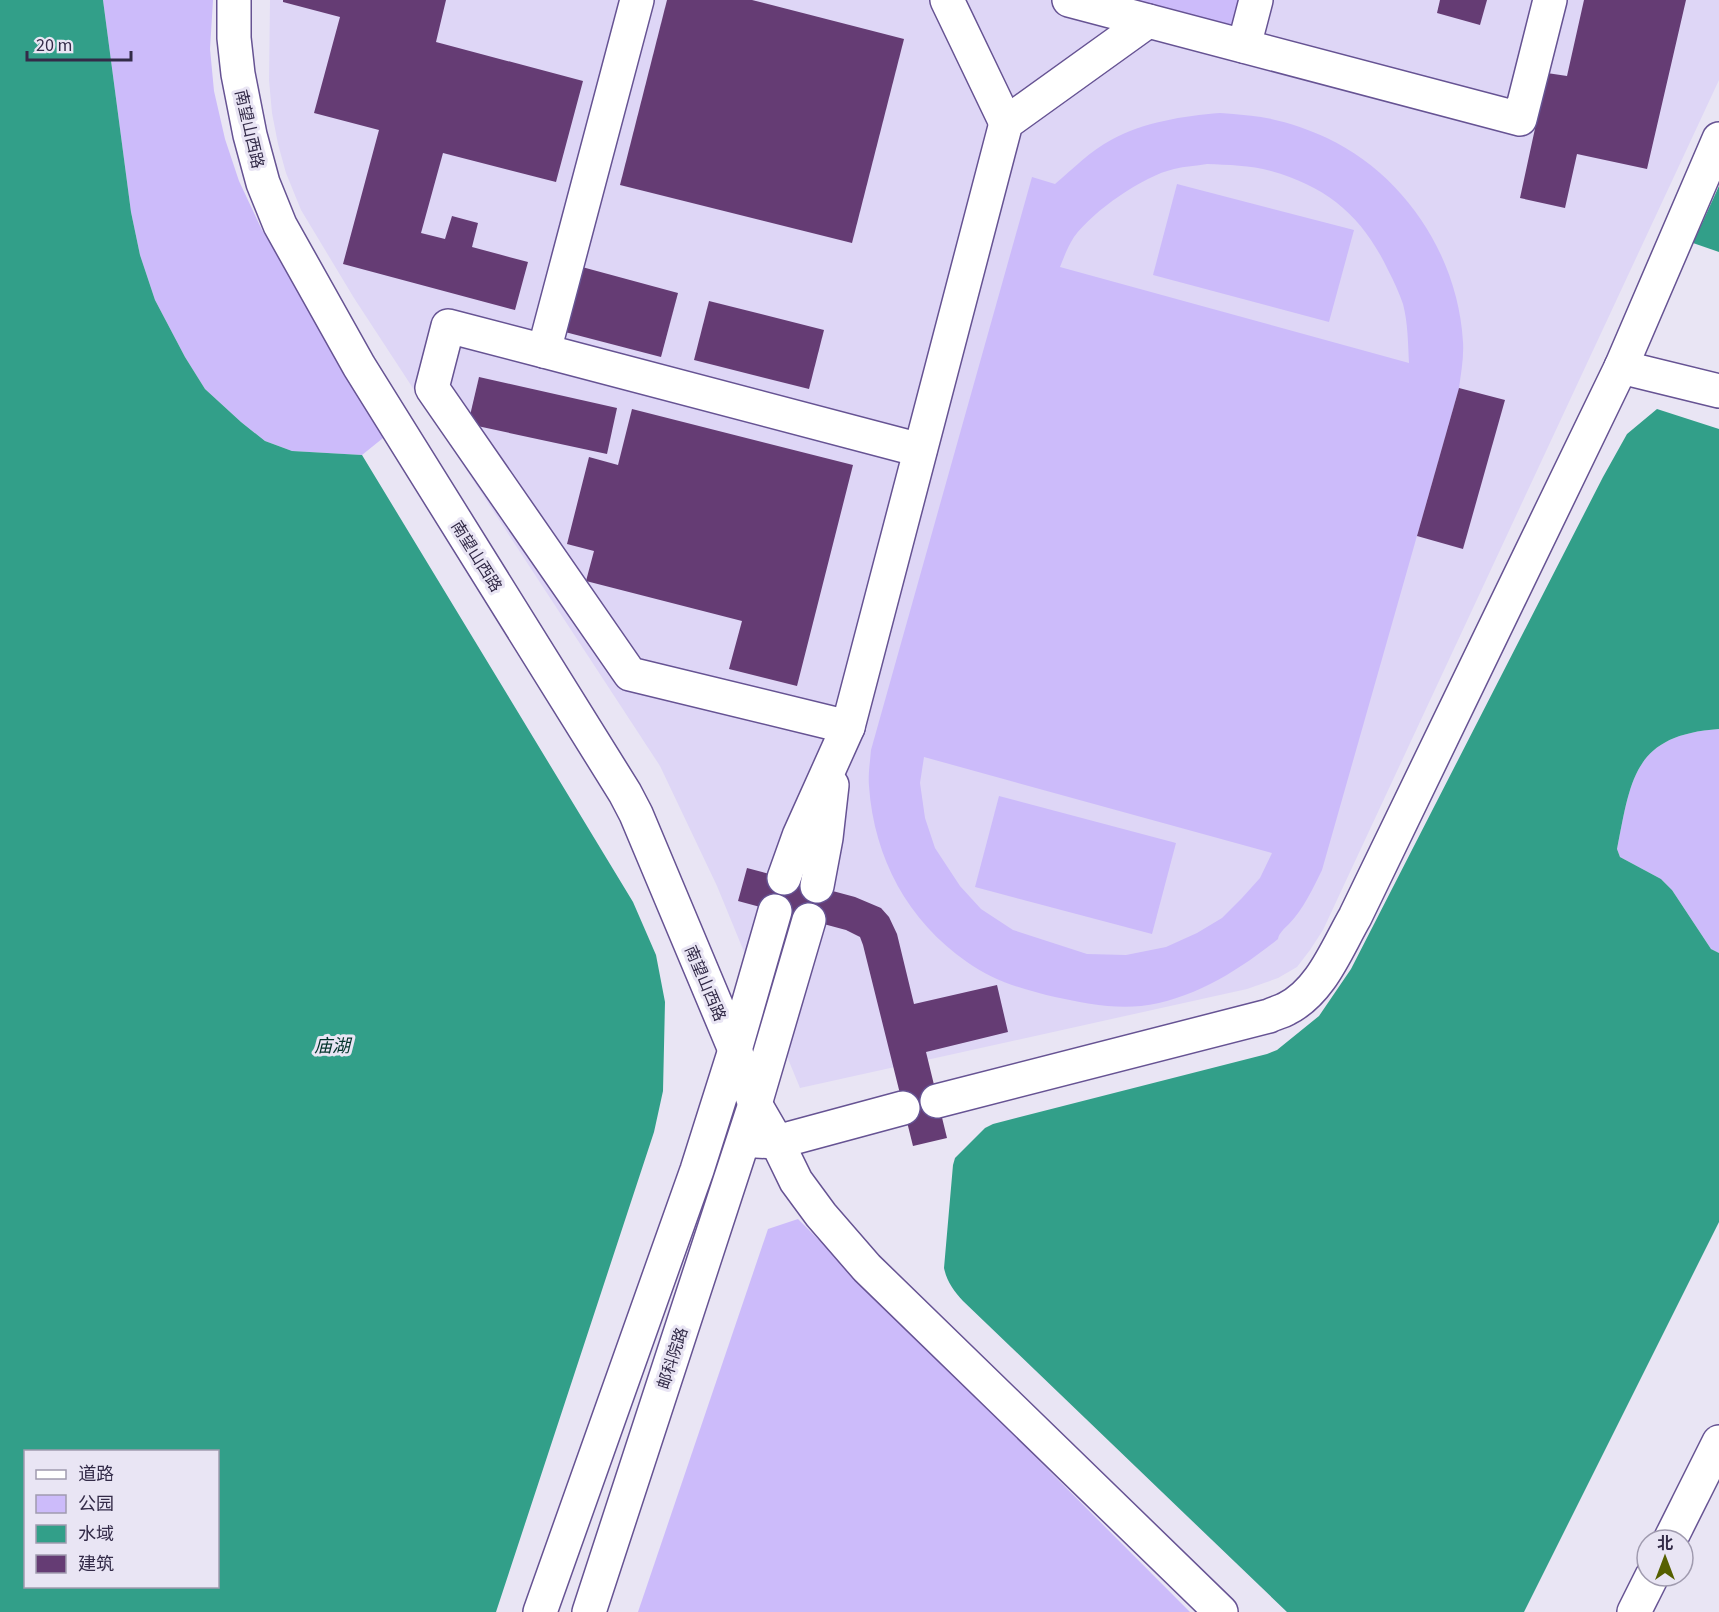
<svg xmlns="http://www.w3.org/2000/svg" width="1719" height="1612" font-family="'Source Sans 3','Noto Sans SC',sans-serif">
  <style>
    .built { fill: #ded6f6 }
    .green { fill: #ccbbfa; fill-rule: evenodd }
    .water { fill: #329f89; fill-rule: evenodd }
    .building { fill: #653c74 }
    .lines { fill: none; stroke-linecap: round; stroke-linejoin: round }
    .minor-casing { stroke: #665393; stroke-width: 36 }
    .minor { stroke: #fff; stroke-width: 33 }
    .labels { text-anchor: middle; stroke-width: 6; stroke-linejoin: round; paint-order: stroke }
    .street-label { font-size: 16px; fill: #332b48; stroke: #e9e5f4 }
    .water-label { font-size: 18px; font-style: italic; fill: #003229; stroke: #e9e5f4 }
  </style>
  <rect width="100%" height="100%" fill="#e9e5f4"/>
  <polygon class="built" points="270,0 1719,0 1719,80 1323,930 1310,950 1297,967 1278,978 1247,989 800,1088 717,886 660,766 354,298 301,210 286,173 278,144 272,113 269,80"/>
  <g class="green">
    <polygon points="103,0 213,0 210,49 214,91 225,139 239,181 262,230 388,434 362,455 292,451 265,441 241,422 205,389 185,357 155,300 140,255 131,212"/>
    <polygon points="1124,0 1243,0 1236,27"/>
    <path d="M1220 113C1234 114 1248 115 1261 117 1281 120 1309 129 1327 138 1405 175 1458 256 1463 342 1464 357 1461 373 1459 388L1322 870C1312 890 1304 908 1289 924 1284 929 1279 933 1278 939 1238 971 1192 1000 1141 1006 1112 1009 1083 1003 1055 997 1025 990 993 981 967 962 908 921 874 858 869 786 868 775 870 762 871 750L1032 177 1055 184C1073 169 1090 151 1111 140 1144 122 1183 116 1220 113ZM1207 164C1228 165 1250 165 1271 171 1328 187 1363 217 1388 270 1394 281 1399 293 1403 304 1408 323 1408 344 1409 363L1060 267C1064 257 1068 246 1074 237 1093 211 1143 176 1174 169 1185 166 1196 166 1207 164ZM924 757 1272 853 1260 878 1242 898 1222 918 1197 933 1166 947 1126 955 1087 954 1013 930 981 909 960 886 935 848 925 818 920 783Z"/>
    <polygon points="1177,184 1354,230 1329,322 1153,275"/>
    <path d="M1719 729V953L1711 949 1672 890 1661 879 1620 857 1617 849C1631 778 1634 735 1719 729Z"/>
    <polygon points="999,796 1176,843 1152,934 975,887"/>
    <polygon points="798,1219 1190,1612 638,1612 768,1229"/>
  </g>
  <g class="water">
    <path d="M0 0H103L131 212 140 255 155 300 185 357 205 389 241 422 265 441 292 451 362 455 633 902 656 955 665 1002 663 1091 654 1132 496 1612H0ZM26 1452H218V1586H26Z"/>
    <polygon points="1719,186 1719,252 1693,243"/>
    <path d="M1657 409 1719 429V729C1634 735 1631 778 1617 849L1620 857 1661 879 1672 890 1711 949 1719 953V1222L1524 1612H1287L963 1301C954 1291 947 1282 944 1268L953 1165 955 1158 985 1128 993 1124 1267 1054 1277 1050 1319 1016 1351 969 1603 477 1627 434Z"/>
  </g>
  <g class="building">
    <polygon points="283,0 446,0 436,42 583,81 556,182 443,153 421,233 445,239 452,216 478,223 472,247 528,262 515,310 343,264 379,130 314,113 340,17 283,2"/>
    <polygon points="667,0 752,0 904,39 852,243 620,185"/>
    <polygon points="1440,0 1487,0 1480,25 1437,13"/>
    <polygon points="1584,0 1686,0 1647,169 1577,154 1565,208 1520,198 1547,73 1567,76"/>
    <polygon points="582,267 678,293 661,357 565,332"/>
    <polygon points="709,301 824,330 809,389 694,360"/>
    <polygon points="479,377 617,408 607,454 468,424"/>
    <polygon points="1459,388 1505,400 1463,549 1417,536"/>
    <polygon points="632,409 853,465 797,686 729,669 742,621 586,581 594,551 567,544 589,457 618,465"/>
    <polygon points="747,868 855,897 881,908 889,917 897,934 914,1004 997,985 1008,1032 926,1052 947,1138 913,1146 863,945 860,937 846,930 738,901"/>
  </g>
  <g class="lines">
    <defs>
      <g id="minor">
        <polyline points="234,0 234,38 238,74 250,135 263,183 280,225 359,366 625,793 636,814 735,1050 755,1104 777,1142 796,1181 821,1215 867,1268 1221,1612"/>
        <polyline points="637,0 544,351 920,450"/>
        <polyline points="947,0 1006,123"/>
        <polyline points="1069,0 1520,119 1550,0"/>
        <polyline points="1244,46 1256,0"/>
        <polyline points="544,351 448,326 432,388 630,674 848,727"/>
        <polyline points="1621,367 1719,391"/>
        <polyline points="784,878 799,836 848,727 1006,123 1148,21"/>
        <polyline points="817,886 826,838 832,785"/>
        <path d="M937 1101 1269 1016C1274 1013 1281 1012 1286 1009 1321 992 1337 948 1355 917L1621 367 1719 139"/>
        <polyline points="756,1141 777,1142 903,1108"/>
        <polyline points="1670,1540 1719,1442"/>
        <polyline points="540,1612 697,1170 735,1050 775,911"/>
        <polyline points="589,1612 755,1104 809,920"/>
        <polyline points="1634,1612 1652,1576"/>
      </g>
    </defs>
    <use href="#minor" class="minor-casing"/>
    <use href="#minor" class="minor"/>
  </g>
  <g class="labels">
    <g class="street-label">
      <text transform="translate(250 129) rotate(77)" y="6">南望山西路</text>
      <text transform="translate(477 556) rotate(58)" y="6">南望山西路</text>
      <text transform="translate(706 983) rotate(67)" y="6">南望山西路</text>
      <text transform="translate(672 1358) rotate(-72)" y="6">邮科院路</text>
    </g>
    <g class="water-label">
      <text x="332" y="1052">庙湖</text>
    </g>
  </g>
  <rect x="24" y="1450" width="195" height="138" fill="#e9e5f4" stroke="#a09baf" stroke-width="1.5"/>
  <rect x="36" y="1470" width="30" height="9" fill="#ffffff" stroke="#a09baf" stroke-width="1.5"/>
  <text x="78" y="1480" font-size="18" fill="#332b48">道路</text>
  <rect x="36" y="1495" width="30" height="18" fill="#ccbbfa" stroke="#a09baf" stroke-width="1.5"/>
  <text x="78" y="1510" font-size="18" fill="#332b48">公园</text>
  <rect x="36" y="1525" width="30" height="18" fill="#329f89" stroke="#a09baf" stroke-width="1.5"/>
  <text x="78" y="1540" font-size="18" fill="#332b48">水域</text>
  <rect x="36" y="1555" width="30" height="18" fill="#653c74" stroke="#a09baf" stroke-width="1.5"/>
  <text x="78" y="1570" font-size="18" fill="#332b48">建筑</text>
  <g transform="translate(1665 1558)"><circle r="28" fill="#e9e5f4" stroke="#a09baf" stroke-width="1.5"/>
  <path d="M0-4.5L10 22L0 15L-10 22Z" fill="#566000"/>
  <text y="-9" font-size="16" font-weight="bold" text-anchor="middle" fill="#332b48">北</text>
  </g>
  <path d="M27 51v9h104v-9" fill="none" stroke="#332b48" stroke-width="3"/>
  <text x="36" y="51" font-size="18" fill="#332b48" stroke="#e9e5f4" stroke-width="4.5" paint-order="stroke">20 m</text>
</svg>
